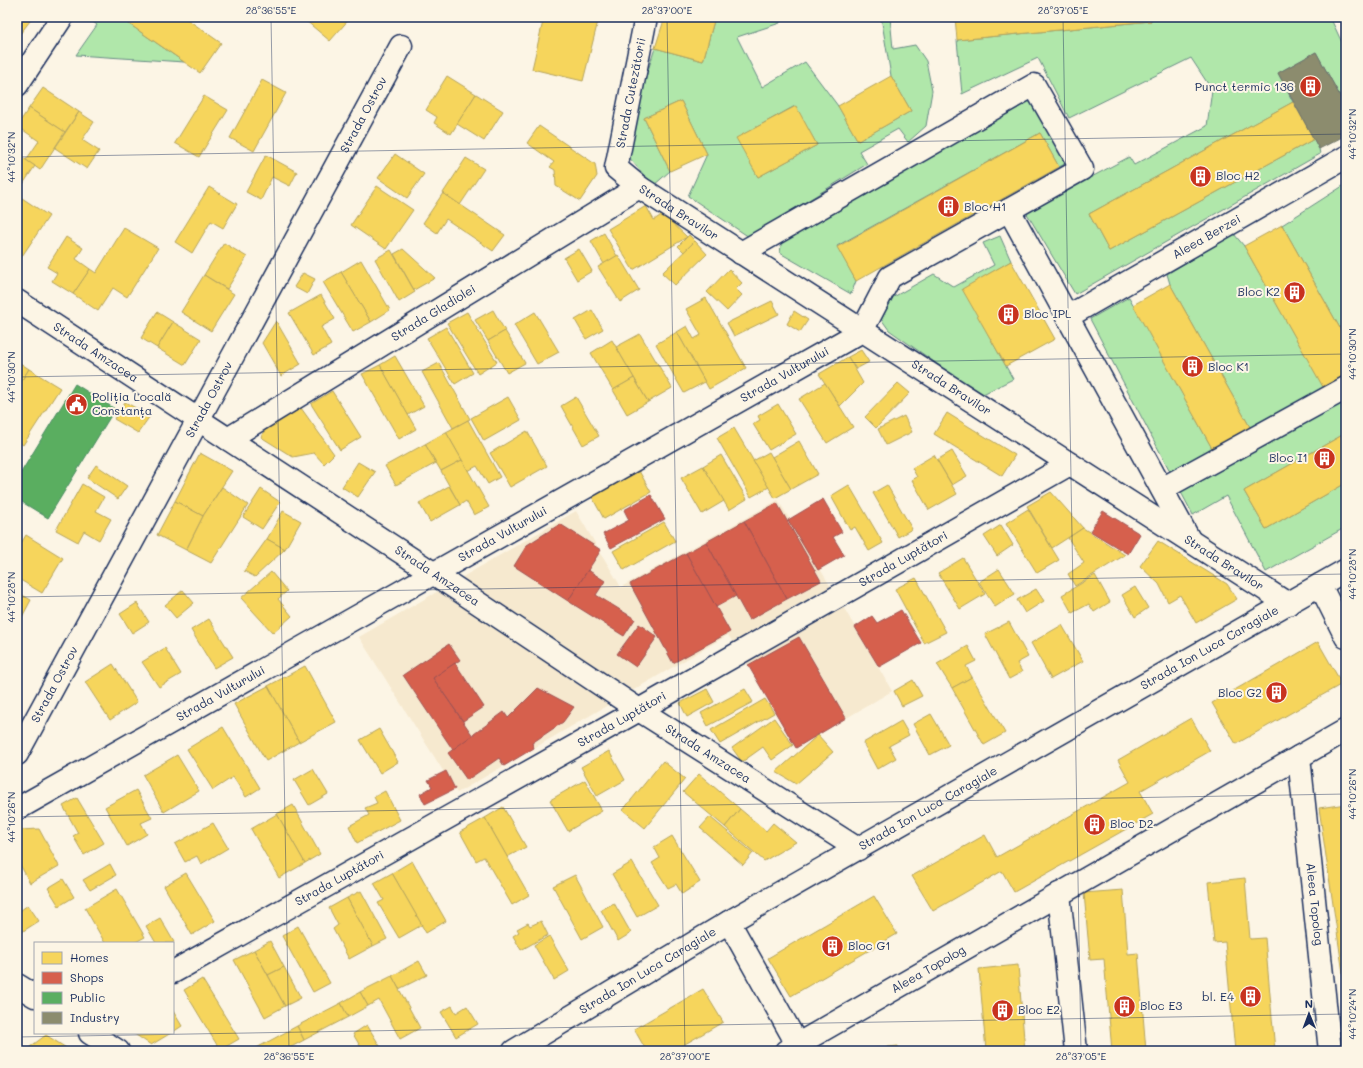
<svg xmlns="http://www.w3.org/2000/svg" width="1363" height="1068" font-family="Mali,sans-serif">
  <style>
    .built { fill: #f6e9cf }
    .green { fill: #b0e7aa; stroke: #668b84; fill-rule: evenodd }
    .homes { fill: #f6d55c; stroke: #b4a35d }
    .shops { fill: #d6604d; stroke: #9e5152 }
    .public { fill: #5aae61; stroke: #478860 }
    .industry { fill: #8c8c6e; stroke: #6a7069 }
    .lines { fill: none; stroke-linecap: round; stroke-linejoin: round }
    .minor-casing { stroke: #1b2f5e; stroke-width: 25 }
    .minor { stroke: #fcf5e5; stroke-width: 22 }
    .ticks { fill: none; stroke: #1b2f5e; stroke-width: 1; stroke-opacity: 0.45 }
    .labels { text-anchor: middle; stroke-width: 4; stroke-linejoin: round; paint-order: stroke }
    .poi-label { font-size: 12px; fill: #1b2f5e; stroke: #fcf5e5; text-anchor: start }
    .street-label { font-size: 12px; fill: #1b2f5e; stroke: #fcf5e5 }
    .neatline { fill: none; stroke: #1b2f5e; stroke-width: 1.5 }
    .ticks-label { font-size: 10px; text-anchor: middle; fill: #1b2f5e }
  </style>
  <rect width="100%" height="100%" fill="#fcf5e5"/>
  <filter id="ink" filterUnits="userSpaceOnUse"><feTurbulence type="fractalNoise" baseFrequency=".025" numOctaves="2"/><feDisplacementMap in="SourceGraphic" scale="8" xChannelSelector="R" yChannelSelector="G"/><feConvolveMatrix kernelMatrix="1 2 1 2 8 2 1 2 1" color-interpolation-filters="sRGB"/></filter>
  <g filter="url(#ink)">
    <polygon class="built" points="778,500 845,610 892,691 796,748 748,665 728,635 457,793 359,637 576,511 621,587"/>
    <g class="green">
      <polygon points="94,17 119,17 184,62 76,55 97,25 92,21"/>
      <path d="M715 17H779L780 23 737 37 762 87 805 62 838 106 858 141 911 111 891 76 881 17H890L893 49 915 45 926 61 932 91 926 126 908 142 898 129 859 151 867 164 749 237 688 196 707 154 681 101 644 118 670 171 653 186 623 150 655 48 703 61ZM795 106 817 145 758 177 737 138Z"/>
      <polygon points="1150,17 1330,17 1346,51 1346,107 1316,52 1278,73 1293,102 1089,214 1109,251 1314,139 1319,149 1320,154 1075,294 1026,212 1129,157 1134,165 1207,126 1212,90 1191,58 1069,118 1038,58 962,94 957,40 1151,21"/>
      <polygon points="1032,98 1071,161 1059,167 1040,133 837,246 856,281 851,294 780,253 782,238"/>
      <polygon points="1346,184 1346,339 1282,225"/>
      <polygon points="1234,234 1244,246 1323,386 1346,374 1346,433 1244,491 1266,529 1346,483 1346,527 1266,572 1226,496 1193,515 1090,319 1129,297 1213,450 1251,429 1170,284 1167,274"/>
      <polygon points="1000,236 1011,261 963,289 1013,379 981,395 889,330 879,316 890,299 934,274 954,287 994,265 983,243"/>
    </g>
    <g class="homes">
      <polygon points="17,17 33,17 17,38"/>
      <polygon points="119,17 184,17 221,43 200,73"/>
      <polygon points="308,17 351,17 330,41 305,20"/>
      <polygon points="544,17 599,17 583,81 532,69"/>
      <polygon points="665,17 715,17 703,61 655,48"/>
      <polygon points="955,17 1150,17 1151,21 957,40"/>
      <polygon points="447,76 476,94 451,134 434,123 437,117 426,110"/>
      <polygon points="891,76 911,111 858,141 838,106"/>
      <polygon points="262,80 286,93 254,151 230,138"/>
      <polygon points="43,88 79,112 65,132 29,108"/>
      <polygon points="476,94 503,111 484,141 457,124"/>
      <polygon points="204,96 228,110 199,157 175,143"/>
      <polygon points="681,101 707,154 670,171 644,118"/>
      <polygon points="1293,102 1314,139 1109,251 1089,214"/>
      <polygon points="796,106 817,145 758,177 736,138"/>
      <polygon points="29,108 65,132 40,170 26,160 39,141 17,126"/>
      <polygon points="79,112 94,122 82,140 99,151 87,169 55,148"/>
      <polygon points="539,126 595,164 597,176 580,201 556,186 555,170 550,167 554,162 527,143"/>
      <polygon points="1040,133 1059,167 856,281 837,247"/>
      <polygon points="17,154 35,166 17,193"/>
      <polygon points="395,154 424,174 407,198 378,178"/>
      <polygon points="266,155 297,172 290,186 272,177 261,200 246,192"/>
      <polygon points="466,158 484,169 460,205 443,193"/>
      <polygon points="377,186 413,210 386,249 351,225"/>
      <polygon points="209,187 237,204 223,228 211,221 192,253 175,242"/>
      <polygon points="443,193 505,235 493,251 446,219 437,233 423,223"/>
      <polygon points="22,198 49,216 18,262 17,205"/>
      <polygon points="646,206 654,220 663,214 687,237 633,270 608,229"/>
      <polygon points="1282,225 1346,339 1346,374 1323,387 1244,246"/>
      <polygon points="124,228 158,248 127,297 113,288 98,311 73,294 90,269 96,273"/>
      <polygon points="604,233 617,256 604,264 591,241"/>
      <polygon points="689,235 695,241 684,252 678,246"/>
      <polygon points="66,237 83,248 76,259 90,269 73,294 52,281 57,273 47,267"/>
      <polygon points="695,241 707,254 675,285 662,273"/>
      <polygon points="224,243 247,257 227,289 204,275"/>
      <polygon points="403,249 435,278 414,290 394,254"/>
      <polygon points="579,249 592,271 577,280 564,258"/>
      <polygon points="391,250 415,292 399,302 375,259"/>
      <polygon points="618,255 639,290 620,302 598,267"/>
      <polygon points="361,260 390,310 371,322 341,272"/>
      <polygon points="1011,261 1055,339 1006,366 962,289"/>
      <polygon points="729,269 742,283 736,289 742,295 727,311 707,292"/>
      <polygon points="341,272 371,322 353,332 323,282"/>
      <polygon points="303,273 315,279 307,294 294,287"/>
      <polygon points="204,275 234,294 211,331 181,312"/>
      <polygon points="1170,284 1251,429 1213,450 1133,305"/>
      <polygon points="321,295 335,319 321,327 331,345 314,355 289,313"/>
      <polygon points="706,298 746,368 709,389 677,332 687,326 694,339 701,335 686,309"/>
      <polygon points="772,301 779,314 734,336 727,323"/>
      <polygon points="493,310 505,331 488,341 475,320"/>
      <polygon points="592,310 603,329 586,339 575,320"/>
      <polygon points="794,311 808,320 800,332 787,324"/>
      <polygon points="157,312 173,322 157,348 141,338"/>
      <polygon points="467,312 497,362 478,374 447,323"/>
      <polygon points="535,312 559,352 537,364 514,325"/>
      <polygon points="276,321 301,364 281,376 262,343"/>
      <polygon points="173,322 201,339 185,365 157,348"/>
      <polygon points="446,327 473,373 455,384 427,338"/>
      <polygon points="505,331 525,363 507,373 488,341"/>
      <polygon points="677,332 705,382 684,393 656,344"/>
      <polygon points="640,334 672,388 648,402 616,347"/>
      <polygon points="612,340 634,378 613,390 591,353"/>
      <polygon points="861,350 869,362 856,369 848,357"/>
      <polygon points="395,356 424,406 408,415 380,365"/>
      <polygon points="848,357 863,383 840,406 819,374"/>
      <polygon points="17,361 29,369 17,388"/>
      <polygon points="439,363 470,419 453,428 422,372"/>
      <polygon points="380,365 416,429 399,439 362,374"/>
      <polygon points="29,369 60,388 23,445 17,441 17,388"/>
      <polygon points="634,378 648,402 627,414 613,390"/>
      <polygon points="825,383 853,427 827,443 799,399"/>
      <polygon points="898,383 910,393 876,428 865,417"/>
      <polygon points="332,391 361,437 340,450 311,404"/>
      <polygon points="508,397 521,420 484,441 471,418"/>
      <polygon points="576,397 599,436 583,445 561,406"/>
      <polygon points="125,402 150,416 138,433 114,419"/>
      <polygon points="778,404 796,434 769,450 753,424 760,420 758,416"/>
      <polygon points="301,408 334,454 324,464 314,453 293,457 261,437 264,431"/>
      <polygon points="947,413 1015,455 1002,476 934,434"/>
      <polygon points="904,416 912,432 886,445 878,429"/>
      <polygon points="468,420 500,477 488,484 477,466 468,471 446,432"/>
      <polygon points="734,428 769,487 751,497 717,438"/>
      <polygon points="527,431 547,466 510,487 490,453"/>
      <polygon points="446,432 462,460 441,471 425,444"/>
      <polygon points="1346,433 1346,483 1266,529 1244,491"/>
      <polygon points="799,441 818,474 791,489 772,457"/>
      <polygon points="425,444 436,463 396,485 385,466"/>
      <polygon points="952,451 967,476 952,485 937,460"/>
      <polygon points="769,452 791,489 775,498 753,461"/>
      <polygon points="200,453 232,471 203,516 175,501"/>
      <polygon points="721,455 747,499 729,510 703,466"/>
      <polygon points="934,455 957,494 929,510 912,480 917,477 912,468"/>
      <polygon points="462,460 489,507 474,515 466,501 460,505 441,471"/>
      <polygon points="358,462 375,472 358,497 342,487"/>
      <polygon points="96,465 127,486 118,499 87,478"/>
      <polygon points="703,466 724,501 702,514 681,478"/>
      <polygon points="639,471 651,492 604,519 592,497"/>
      <polygon points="82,484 104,497 96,511 111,519 99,540 84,531 78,542 56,530"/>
      <polygon points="849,485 883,543 869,551 855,527 850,530 831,496"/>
      <polygon points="887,485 912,529 898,537 873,493"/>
      <polygon points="449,486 460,505 430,522 419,503"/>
      <polygon points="222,487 248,505 211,563 186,550 203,516"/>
      <polygon points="261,489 280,502 262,529 243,517"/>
      <polygon points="1051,492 1083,528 1052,548 1027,506"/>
      <polygon points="175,501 203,516 186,550 157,535"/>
      <polygon points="1028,509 1059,560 1037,573 1006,523"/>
      <polygon points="283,511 301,521 285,549 267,539"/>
      <polygon points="664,522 675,541 624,570 613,551"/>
      <polygon points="1001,525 1013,545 997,556 984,536"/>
      <polygon points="1083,528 1125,555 1075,586 1068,574 1084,563 1068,538"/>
      <polygon points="26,535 63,558 42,593 17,578 17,550"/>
      <polygon points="267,539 285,549 255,577 244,571"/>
      <polygon points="1158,541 1227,584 1237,599 1196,623 1180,595 1168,602 1159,584 1140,566"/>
      <polygon points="963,558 985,594 960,609 938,573"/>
      <polygon points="999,569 1015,594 995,607 979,582"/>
      <polygon points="271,572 287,591 278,599 292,616 273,633 241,598"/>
      <polygon points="1095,575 1110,602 1094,612 1089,604 1072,613 1062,595"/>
      <polygon points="916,578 946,632 924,643 895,589"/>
      <polygon points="1135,587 1148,608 1135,617 1122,595"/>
      <polygon points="1036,589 1044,601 1025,613 1017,600"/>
      <polygon points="183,590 194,603 176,618 165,605"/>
      <polygon points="17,592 31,600 22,617 17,614"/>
      <polygon points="137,603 149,622 132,633 120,614"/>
      <polygon points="209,619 233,657 214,668 191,630"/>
      <polygon points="1009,622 1028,657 1017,663 1022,672 1009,679 985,634"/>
      <polygon points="1062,625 1083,661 1051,679 1031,643"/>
      <polygon points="1318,642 1342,684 1236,744 1212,703"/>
      <polygon points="968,646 976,661 966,666 972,677 952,688 937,664"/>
      <polygon points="165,648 181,674 159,687 142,662"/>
      <polygon points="113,664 137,702 110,720 85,682"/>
      <polygon points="305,666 336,722 299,742 268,686"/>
      <polygon points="972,677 1005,733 984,745 952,688"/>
      <polygon points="913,680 922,696 902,706 894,691"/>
      <polygon points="268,686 299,742 266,761 234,704"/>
      <polygon points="707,689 714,702 687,717 680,703"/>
      <polygon points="745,689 753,702 708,726 701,713"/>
      <polygon points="765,699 774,713 720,744 711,730"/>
      <polygon points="931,714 949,745 930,755 913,724"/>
      <polygon points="774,718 793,745 772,760 763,747 742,762 732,748"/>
      <polygon points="1191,718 1210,751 1140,791 1153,814 1014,892 1002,871 933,911 912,876 985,835 997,857 1130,782 1118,760"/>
      <polygon points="901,721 909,735 889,746 896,758 877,769 863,743"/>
      <polygon points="223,727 260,788 246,797 233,777 213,790 187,749"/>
      <polygon points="379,729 398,762 380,773 360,740"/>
      <polygon points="818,735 833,752 796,784 776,772"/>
      <polygon points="609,751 625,780 597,796 581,767"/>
      <polygon points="177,755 199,791 164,812 143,775"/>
      <polygon points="663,761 685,779 645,828 623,810"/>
      <polygon points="313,769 328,794 309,805 294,780"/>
      <polygon points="699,774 740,809 725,827 683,792"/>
      <polygon points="585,780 602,811 568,831 550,800"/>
      <polygon points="136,790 152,818 141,823 147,834 127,846 105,807"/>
      <polygon points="385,791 400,820 357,843 349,826 369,815 365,808 377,803 374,797"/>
      <polygon points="77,798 104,843 84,855 73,836 78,833 63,806"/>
      <polygon points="1346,804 1346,994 1319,808"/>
      <polygon points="293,805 320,854 305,863 277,814"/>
      <polygon points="503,807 526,847 507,857 485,818"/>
      <polygon points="740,809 766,831 773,823 796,842 764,861 725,827"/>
      <polygon points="277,814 305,863 279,878 251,829"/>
      <polygon points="710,817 753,853 743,865 700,828"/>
      <polygon points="485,818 529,895 512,905 484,857 476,861 460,832"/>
      <polygon points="213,823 228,848 201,864 197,856 185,862 175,844"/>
      <polygon points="39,829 59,866 30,883 17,859 17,831 19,830"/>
      <polygon points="672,836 700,882 682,894 676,884 668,888 652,863 660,858 654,847"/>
      <polygon points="412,861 446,921 426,933 392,873"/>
      <polygon points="632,862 658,905 637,917 612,874"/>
      <polygon points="110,864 116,875 90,890 83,880"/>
      <polygon points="186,873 215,921 192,935 164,886"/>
      <polygon points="392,873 422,925 399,938 378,903 384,900 374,883"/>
      <polygon points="575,875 603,927 582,939 553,886"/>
      <polygon points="1245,878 1250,939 1265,938 1275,1051 1235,1051 1225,942 1214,943 1208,882"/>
      <polygon points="63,879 74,897 59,906 48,888"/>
      <polygon points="117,889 145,937 134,943 105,943 85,908"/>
      <polygon points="1123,890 1128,954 1138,953 1146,1051 1112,1051 1104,959 1090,960 1084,893"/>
      <polygon points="361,891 387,939 373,946 347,898"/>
      <polygon points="874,896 897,934 791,996 768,958"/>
      <polygon points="347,898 373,946 349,959 333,929 338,925 329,908"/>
      <polygon points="614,903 631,933 618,941 601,910"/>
      <polygon points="28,905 39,921 17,935 17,913"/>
      <polygon points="160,918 174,942 172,943 156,943 146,926"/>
      <polygon points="541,921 548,935 521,950 513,936 519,932 517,929 528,923 530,926"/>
      <polygon points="298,926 330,983 313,992 282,936"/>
      <polygon points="549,936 569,971 554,980 534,945"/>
      <polygon points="270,941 284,967 268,975 254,950"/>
      <polygon points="254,950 285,1006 265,1017 234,960"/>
      <polygon points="419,961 427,975 399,989 392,976"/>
      <polygon points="1018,965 1025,1051 986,1051 979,969"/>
      <polygon points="284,967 301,998 285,1006 268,975"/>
      <polygon points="392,976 420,1028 400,1039 379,1000 368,1006 360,992"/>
      <polygon points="202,979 239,1039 220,1050 184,990"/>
      <polygon points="703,989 723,1022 673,1051 644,1051 646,1050 634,1029"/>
      <polygon points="360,992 368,1006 348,1017 341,1003"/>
      <polygon points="341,1003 348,1017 304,1040 297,1026"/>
      <polygon points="452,1006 456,1013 467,1006 478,1024 456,1037 441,1012"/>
      <polygon points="173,1011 182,1026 173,1032"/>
      <polygon points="367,1025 383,1051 363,1051 353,1034"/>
      <polygon points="297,1026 304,1040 284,1051 251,1051"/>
      <polygon points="133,1033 171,1033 151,1045"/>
      <polygon points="46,1035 71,1051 34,1051 30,1047"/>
      <polygon points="898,1046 899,1051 859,1051 859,1050"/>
      <polygon points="30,1047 34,1051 25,1051"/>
    </g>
    <g class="shops">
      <polygon points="651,495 665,519 611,548 603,534 629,520 624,510"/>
      <polygon points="823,499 842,532 833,537 844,555 818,570 788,520"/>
      <polygon points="777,503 821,581 787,599 744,521"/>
      <polygon points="1103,511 1140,534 1128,554 1090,531"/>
      <polygon points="744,521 787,599 749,620 706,542"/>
      <polygon points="560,524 601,550 568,601 514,566 527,545"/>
      <polygon points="706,542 736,596 716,607 686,553"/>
      <polygon points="686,553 730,632 673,663 630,584"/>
      <polygon points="588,570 605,581 596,595 635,619 624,636 568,601"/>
      <polygon points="901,610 921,643 879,667 855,627 872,616 877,623"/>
      <polygon points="639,624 657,637 636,667 617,654"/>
      <polygon points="799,637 846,718 796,748 748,665"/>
      <polygon points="449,644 460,660 433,678 473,736 453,750 403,675"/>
      <polygon points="455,663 484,707 463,721 433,678"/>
      <polygon points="538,688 574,707 563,722 532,743 534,748 504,766 499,758 467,780 448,753 504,712 508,718"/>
      <polygon points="446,771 455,789 425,804 420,794 432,787 428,780"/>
    </g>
    <polygon class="public" points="75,384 115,409 48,518 17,499 17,479"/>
    <polygon class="industry" points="1316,52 1346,107 1346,135 1319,149 1278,73"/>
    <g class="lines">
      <defs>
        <g id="minor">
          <path id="s1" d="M646 17 616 168 639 187 1288 604"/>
          <polyline points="17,85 62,17"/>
          <polyline points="1009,210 1189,539"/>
          <path id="s2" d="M17 301 433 573 639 710 858 849"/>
          <path id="s3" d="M1067 317 1346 157"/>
          <path id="s4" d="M228 439 639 187"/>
          <polyline points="1162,489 1346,388"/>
          <polyline points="1320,585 1346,637"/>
          <path id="s5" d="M17 754 401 46"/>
          <path id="s6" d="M1299 757 1330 1051"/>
          <path id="s7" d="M17 809 862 331 890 277 1082 169 1034 85 741 253"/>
          <polyline points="1059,894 1076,1051"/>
          <polyline points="729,922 801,1051"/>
          <path id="s8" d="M173 972 639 710 1070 464"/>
          <polyline points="17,985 35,996"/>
          <polyline points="90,1033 118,1051"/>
          <path id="s9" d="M514 1051 729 922 1346 570"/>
          <path id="s10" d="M786 1051 1346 730"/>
        </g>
      </defs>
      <use href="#minor" class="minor-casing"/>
      <use href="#minor" class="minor"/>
    </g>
  </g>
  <path class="ticks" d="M271 17 289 1051M667 17 685 1051M1063 17 1081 1051M17 157 1346 134M17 377 1346 354M17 597 1346 574M17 817 1346 794M17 1037 1346 1014"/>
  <defs>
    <symbol id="building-disc" viewBox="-11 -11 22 22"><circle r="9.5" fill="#c8321e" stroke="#fcf5e5"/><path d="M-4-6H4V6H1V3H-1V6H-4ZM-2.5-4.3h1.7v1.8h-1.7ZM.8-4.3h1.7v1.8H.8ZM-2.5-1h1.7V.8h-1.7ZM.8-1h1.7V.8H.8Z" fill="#fff"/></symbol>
    <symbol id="civic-disc" viewBox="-11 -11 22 22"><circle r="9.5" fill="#c8321e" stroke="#fcf5e5"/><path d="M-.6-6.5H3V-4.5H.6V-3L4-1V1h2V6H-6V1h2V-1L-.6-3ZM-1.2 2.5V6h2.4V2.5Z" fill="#fff"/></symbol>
  </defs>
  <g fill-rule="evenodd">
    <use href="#building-disc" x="1298" y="74" width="25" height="25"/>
    <use href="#building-disc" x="1188" y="164" width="25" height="25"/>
    <use href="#building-disc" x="936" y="194" width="25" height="25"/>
    <use href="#building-disc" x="1282" y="280" width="25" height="25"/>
    <use href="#building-disc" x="996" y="302" width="25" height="25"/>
    <use href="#building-disc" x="1180" y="354" width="25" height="25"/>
    <use href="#civic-disc" x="64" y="392" width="25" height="25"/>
    <use href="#building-disc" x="1312" y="446" width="25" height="25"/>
    <use href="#building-disc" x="1264" y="680" width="25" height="25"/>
    <use href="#building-disc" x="1082" y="812" width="25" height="25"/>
    <use href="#building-disc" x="820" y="934" width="25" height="25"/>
    <use href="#building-disc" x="1238" y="984" width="25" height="25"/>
    <use href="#building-disc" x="1112" y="994" width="25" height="25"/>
    <use href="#building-disc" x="990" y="998" width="25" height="25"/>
  </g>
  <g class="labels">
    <g class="poi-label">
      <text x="1294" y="91" text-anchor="end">Punct termic 136</text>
      <text x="1216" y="180">Bloc H2</text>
      <text x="964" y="211">Bloc H1</text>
      <text x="1280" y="296" text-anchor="end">Bloc K2</text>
      <text x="1024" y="318">Bloc IPL</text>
      <text x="1208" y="371">Bloc K1</text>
      <text x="92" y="401">Poliția Locală<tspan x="92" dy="14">Constanța</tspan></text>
      <text x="1308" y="462" text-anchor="end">Bloc I1</text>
      <text x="1262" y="697" text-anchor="end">Bloc G2</text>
      <text x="1110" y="828">Bloc D2</text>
      <text x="848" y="950">Bloc G1</text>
      <text x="1234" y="1001" text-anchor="end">bl. E4</text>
      <text x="1140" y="1010">Bloc E3</text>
      <text x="1018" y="1014">Bloc E2</text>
    </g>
    <g class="street-label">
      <text transform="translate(631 93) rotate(-79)" y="4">Strada Cutezătorii</text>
      <text dy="4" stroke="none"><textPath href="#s5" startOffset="727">Strada Ostrov</textPath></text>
      <text dy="4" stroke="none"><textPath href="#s1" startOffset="231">Strada Bravilor</textPath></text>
      <text dy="4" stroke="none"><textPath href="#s3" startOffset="161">Aleea Berzei</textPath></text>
      <text dy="4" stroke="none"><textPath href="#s4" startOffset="241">Strada Gladiolei</textPath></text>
      <text dy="4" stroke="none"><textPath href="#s2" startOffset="94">Strada Amzacea</textPath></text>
      <text dy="4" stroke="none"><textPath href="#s7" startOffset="882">Strada Vulturului</textPath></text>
      <text dy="4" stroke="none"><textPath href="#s1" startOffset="555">Strada Bravilor</textPath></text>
      <text dy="4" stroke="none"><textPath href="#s5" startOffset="403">Strada Ostrov</textPath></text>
      <text dy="4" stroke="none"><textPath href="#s7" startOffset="558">Strada Vulturului</textPath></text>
      <text dy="4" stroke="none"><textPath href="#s8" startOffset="839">Strada Luptători</textPath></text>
      <text dy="4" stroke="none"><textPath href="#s1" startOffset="879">Strada Bravilor</textPath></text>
      <text dy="4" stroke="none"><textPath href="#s2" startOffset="502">Strada Amzacea</textPath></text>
      <text dy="4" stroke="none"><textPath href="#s9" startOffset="804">Strada Ion Luca Caragiale</textPath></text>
      <text dy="4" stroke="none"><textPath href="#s5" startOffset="79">Strada Ostrov</textPath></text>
      <text dy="4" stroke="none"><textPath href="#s7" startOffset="234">Strada Vulturului</textPath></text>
      <text dy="4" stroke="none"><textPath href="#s8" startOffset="515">Strada Luptători</textPath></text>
      <text dy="4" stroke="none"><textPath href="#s2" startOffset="826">Strada Amzacea</textPath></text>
      <text dy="4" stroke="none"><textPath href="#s9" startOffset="480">Strada Ion Luca Caragiale</textPath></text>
      <text dy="4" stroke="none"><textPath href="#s8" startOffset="191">Strada Luptători</textPath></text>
      <text dy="4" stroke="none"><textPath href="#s6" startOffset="148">Aleea Topolog</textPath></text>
      <text dy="4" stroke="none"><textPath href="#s10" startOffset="164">Aleea Topolog</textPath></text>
      <text dy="4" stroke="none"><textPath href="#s9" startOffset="156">Strada Ion Luca Caragiale</textPath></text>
    </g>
  </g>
  <rect width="1363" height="1068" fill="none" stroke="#fcf5e5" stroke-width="44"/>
  <rect x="34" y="942" width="140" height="92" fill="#fcf5e5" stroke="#a2a6af"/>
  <rect x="42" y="952" width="20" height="12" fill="#f6d55c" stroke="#a2a6af"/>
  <text x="70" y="962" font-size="12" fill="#1b2f5e">Homes</text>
  <rect x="42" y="972" width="20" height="12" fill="#d6604d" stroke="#a2a6af"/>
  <text x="70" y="982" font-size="12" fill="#1b2f5e">Shops</text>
  <rect x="42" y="992" width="20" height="12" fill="#5aae61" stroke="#a2a6af"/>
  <text x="70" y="1002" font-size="12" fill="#1b2f5e">Public</text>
  <rect x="42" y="1012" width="20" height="12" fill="#8c8c6e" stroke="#a2a6af"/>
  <text x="70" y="1022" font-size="12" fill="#1b2f5e">Industry</text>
  <g transform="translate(1309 1014) rotate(359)" stroke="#fcf5e5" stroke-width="3" paint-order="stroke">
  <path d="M0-3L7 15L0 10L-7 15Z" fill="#1b2f5e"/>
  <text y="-6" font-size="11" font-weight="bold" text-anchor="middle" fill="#1b2f5e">N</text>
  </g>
  <rect x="22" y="22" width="1319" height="1024" class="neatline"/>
  <g class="ticks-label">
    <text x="271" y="14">28°36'55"E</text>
    <text x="667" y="14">28°37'00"E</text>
    <text x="1063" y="14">28°37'05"E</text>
    <text transform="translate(1352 134) rotate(-90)" y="4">44°10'32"N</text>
    <text transform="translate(11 157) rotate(-90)" y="4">44°10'32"N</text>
    <text transform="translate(1352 354) rotate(-90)" y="4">44°10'30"N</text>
    <text transform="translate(11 377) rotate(-90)" y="4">44°10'30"N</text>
    <text transform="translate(1352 574) rotate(-90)" y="4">44°10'28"N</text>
    <text transform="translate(11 597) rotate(-90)" y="4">44°10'28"N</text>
    <text transform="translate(1352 794) rotate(-90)" y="4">44°10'26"N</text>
    <text transform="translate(11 817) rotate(-90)" y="4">44°10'26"N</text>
    <text transform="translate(1352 1014) rotate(-90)" y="4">44°10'24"N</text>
    <text x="289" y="1060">28°36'55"E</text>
    <text x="685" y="1060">28°37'00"E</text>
    <text x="1081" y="1060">28°37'05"E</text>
  </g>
</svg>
